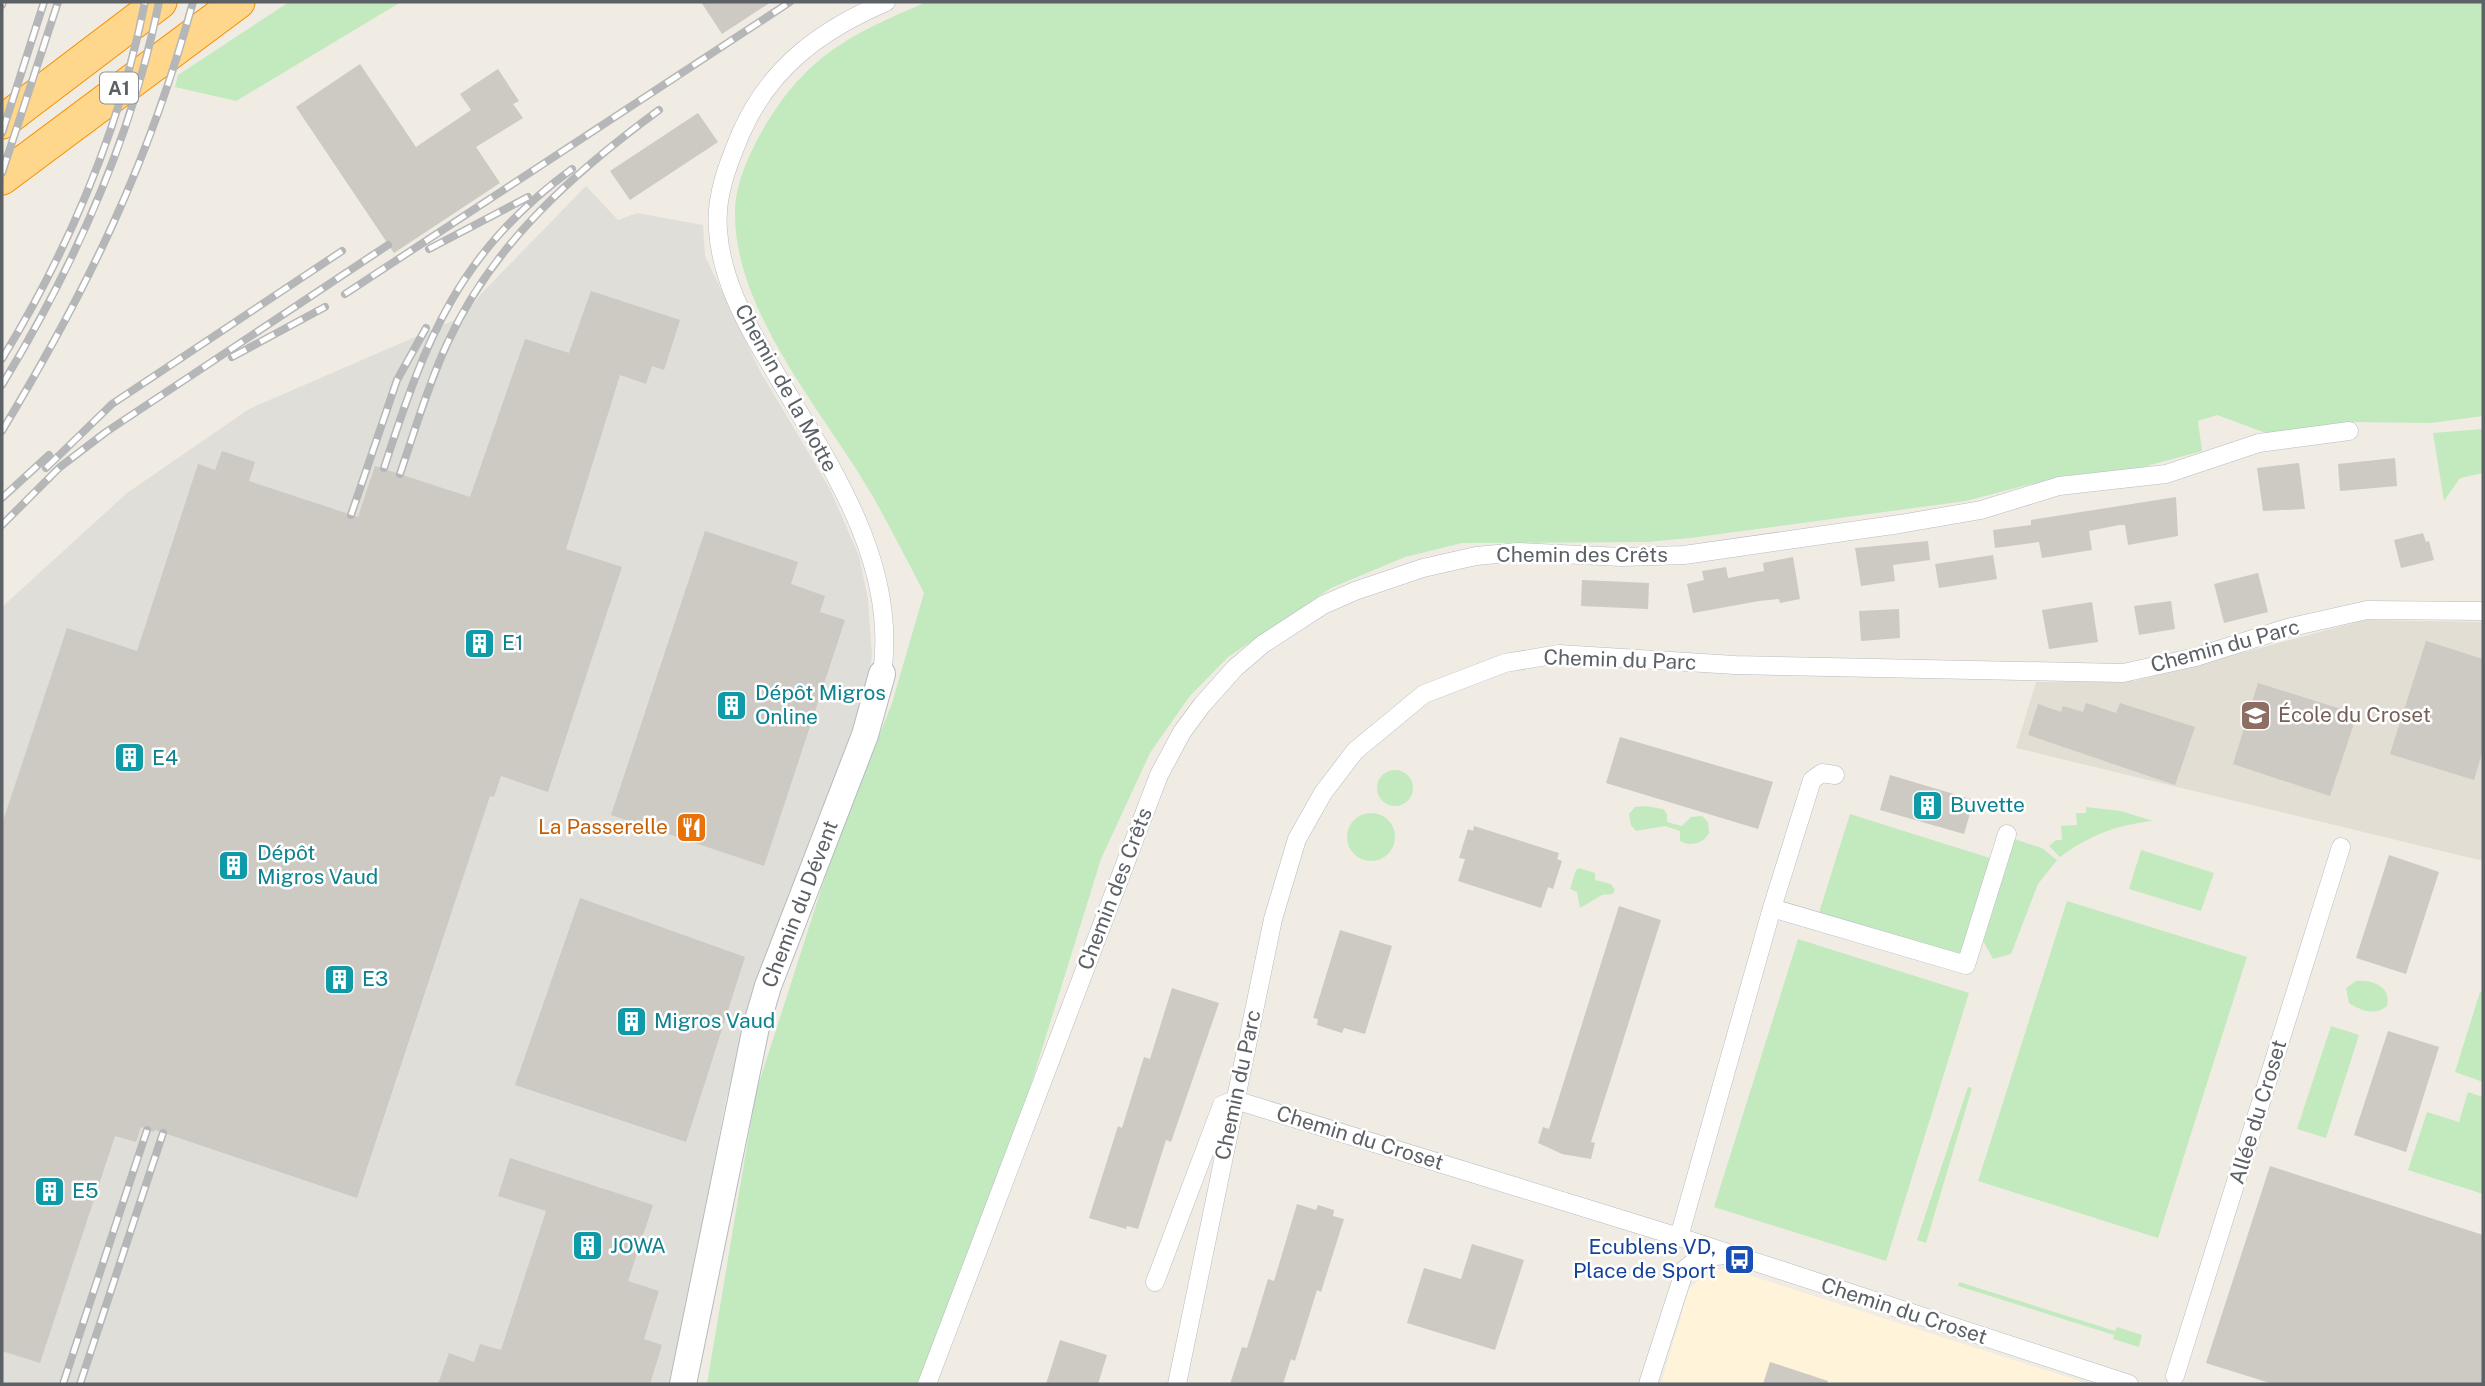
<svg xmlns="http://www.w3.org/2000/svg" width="2485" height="1386" font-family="'Public Sans',sans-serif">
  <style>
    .commercial { fill: #fff3da }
    .industrial { fill: #e0ded8 }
    .education { fill: #e2ded4 }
    .green { fill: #c2eabe }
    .building { fill: #cdc9c3 }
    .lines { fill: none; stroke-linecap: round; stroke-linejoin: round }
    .street-casing { stroke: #b6bbbf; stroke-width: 19 }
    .secondary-casing { stroke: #b5babf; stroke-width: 28 }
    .highway-casing { stroke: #f49000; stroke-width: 35 }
    .street { stroke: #fff; stroke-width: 18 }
    .secondary { stroke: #fff; stroke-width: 26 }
    .highway { stroke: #ffd78c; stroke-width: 33 }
    .rail-casing { stroke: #b5b6b7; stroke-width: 8 }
    .rail { stroke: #fff; stroke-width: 5; stroke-dasharray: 16; stroke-linecap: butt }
    .labels { text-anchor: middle; stroke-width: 5; stroke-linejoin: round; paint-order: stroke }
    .shield { fill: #fff; stroke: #8d9094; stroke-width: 2 }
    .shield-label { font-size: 19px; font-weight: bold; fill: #5c6166 }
    .street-label { font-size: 21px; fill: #5c6166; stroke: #fff }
    .culture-label { font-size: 21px; fill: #0d838f; stroke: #fff; text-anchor: start }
    .education-label { font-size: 21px; fill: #785e54; stroke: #fff; text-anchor: start }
    .food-label { font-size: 21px; fill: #c56008; stroke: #fff; text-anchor: end }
    .transit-label { font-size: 21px; fill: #164399; stroke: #fff; text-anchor: end }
  </style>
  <rect width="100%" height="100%" fill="#f0ece4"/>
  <polygon class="commercial" points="1722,1269 1733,1270 2089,1384 1661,1384 1689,1289 1706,1273"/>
  <polygon class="industrial" points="586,186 618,220 637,213 703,225 705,256 760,371 830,489 859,556 868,599 872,655 866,695 759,982 726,1099 673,1384 2,1384 2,607 127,493 249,409 466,315 478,297"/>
  <polygon class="education" points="2365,620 2483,622 2483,861 2016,748 2036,682 2135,681"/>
  <g class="green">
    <polygon points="289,2 401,2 236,101 175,87 178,75"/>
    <path d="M927 2H2483V416L2431 423 2351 422 2266 433 2217 415 2198 421 2202 451 2132 470 2062 476 1966 501 1690 538 1647 542 1462 543 1405 557 1331 588 1228 657 1189 697 1150 753 1101 859 1014 1139 917 1384H707L756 1092 829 865 892 703 924 593C907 560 890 527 872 495 824 412 734 312 735 212 735 186 748 156 761 133 805 56 849 35 927 2Z"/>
    <polygon points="2483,429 2483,473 2460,478 2444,501 2433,433"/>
    <circle cx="1395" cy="788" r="18"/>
    <path d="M1645 806 1663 809 1667 814V822L1682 826 1691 817 1702 816 1708 822 1709 833C1703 844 1690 847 1680 841V831L1665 826 1636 831 1631 825 1629 814 1635 807Z"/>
    <path d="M2086 807 2121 811 2153 821C2116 825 2090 835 2060 857L2049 846 2056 840H2062L2061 826 2077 825 2076 813H2086Z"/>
    <circle cx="1371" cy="837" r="24"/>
    <polygon points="1850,814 1993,859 1961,956 1818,916"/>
    <polygon points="2011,838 2042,848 2057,860 2038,884 2011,954 1993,959 1980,935"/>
    <polygon points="2141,850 2214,873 2201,911 2129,889"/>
    <polygon points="1579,868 1595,873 1595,880 1611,884 1615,890 1613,894 1602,895 1580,908 1577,892 1570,889 1576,870"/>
    <polygon points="2067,901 2247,957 2158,1238 1978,1181"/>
    <polygon points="1798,939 1969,993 1886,1261 1714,1207"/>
    <path d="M2356 981C2372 979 2392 987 2387 1006 2375 1016 2361 1011 2349 1003L2346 988Z"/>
    <polygon points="2480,992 2483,993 2483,1082 2455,1072"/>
    <polygon points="2331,1026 2359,1035 2326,1138 2297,1129"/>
    <polygon points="1968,1087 1972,1088 1926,1243 1917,1240"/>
    <polygon points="2468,1092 2483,1097 2483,1194 2408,1170 2427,1112 2459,1122"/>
    <polygon points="1959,1282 2115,1331 2117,1327 2142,1335 2139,1347 2113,1339 2114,1335 1958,1286"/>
  </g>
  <g class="building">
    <polygon points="701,2 771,2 722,34"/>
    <polygon points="360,64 416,147 471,110 460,94 498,69 519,101 513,104 523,118 476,147 500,183 394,253 296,107"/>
    <polygon points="698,113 718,142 630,200 610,171"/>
    <polygon points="591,291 680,320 664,370 652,366 646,384 620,375 566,549 622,567 548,792 501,776 494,797 490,796 357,1198 155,1130 154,1132 141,1127 136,1142 115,1136 40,1363 2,1351 2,824 67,628 137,651 198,464 215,470 222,451 255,462 249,481 358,517 375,466 470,497 525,339 569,353"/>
    <polygon points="2395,458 2397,486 2340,491 2338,464"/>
    <polygon points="2299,463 2305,509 2263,511 2257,468"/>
    <polygon points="2176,497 2178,536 2128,545 2125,525 2119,525 2089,531 2092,550 2042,558 2039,542 1995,548 1993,530 2031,525 2031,520"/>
    <polygon points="705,531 798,562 791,584 825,596 820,612 845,620 764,866 611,815"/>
    <polygon points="2423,533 2426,542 2429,541 2434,560 2401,568 2394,540"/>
    <polygon points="1928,541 1930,560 1893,565 1895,581 1861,586 1855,548"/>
    <polygon points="1993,555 1997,579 1939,588 1935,564"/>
    <polygon points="1793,557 1800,599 1780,603 1779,599 1759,601 1693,613 1687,584 1704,580 1702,571 1726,567 1728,578 1764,571 1763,563"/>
    <polygon points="2258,573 2268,612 2224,623 2214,584"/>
    <polygon points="1582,580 1649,583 1648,609 1581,606"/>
    <polygon points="2171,601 2175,629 2139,635 2134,606"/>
    <polygon points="2092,602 2098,642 2049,649 2042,610"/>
    <polygon points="1899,609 1900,638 1861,641 1859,611"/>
    <polygon points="2426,641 2483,659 2483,750 2474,780 2390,754"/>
    <polygon points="2258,683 2357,714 2330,796 2233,764"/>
    <polygon points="2086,703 2116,713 2120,703 2195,727 2175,785 2028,735 2038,704 2061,712 2063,706 2083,712"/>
    <polygon points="1620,737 1773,782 1758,829 1606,783"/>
    <polygon points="1890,775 1974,800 1964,834 1880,810"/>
    <polygon points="1474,826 1559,853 1557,859 1562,861 1553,889 1548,887 1541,908 1458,881 1465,859 1459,858 1468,829 1473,831"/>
    <polygon points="2389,855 2439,872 2406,974 2356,958"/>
    <polygon points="580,898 745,957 686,1142 515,1085"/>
    <polygon points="1619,906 1661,920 1591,1142 1595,1143 1591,1159 1562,1154 1538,1143 1543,1127 1549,1129"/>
    <polygon points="1340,930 1392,946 1365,1034 1344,1028 1342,1033 1317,1025 1318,1019 1313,1018"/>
    <polygon points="1172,988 1219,1003 1171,1142 1166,1140 1138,1229 1127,1226 1126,1229 1089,1218 1118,1126 1122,1128 1144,1057 1150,1059"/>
    <polygon points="2388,1031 2439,1047 2406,1152 2354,1135"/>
    <polygon points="510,1158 653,1205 628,1281 659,1291 644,1339 662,1345 650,1384 438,1384 449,1353 474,1362 480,1344 501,1350 546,1211 498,1196"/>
    <polygon points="2270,1166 2483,1235 2483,1384 2273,1384 2206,1363"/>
    <polygon points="1297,1204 1316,1210 1318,1205 1334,1210 1333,1216 1344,1219 1321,1292 1317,1290 1295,1361 1291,1359 1283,1384 1230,1384 1242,1347 1247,1348 1268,1279 1274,1281"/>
    <polygon points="1472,1244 1524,1260 1495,1350 1407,1323 1424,1268 1461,1279"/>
    <polygon points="1060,1340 1107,1355 1098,1384 1046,1384"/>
    <polygon points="1770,1362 1828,1381 1827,1384 1763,1384"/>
  </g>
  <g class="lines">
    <defs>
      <g id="street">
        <path d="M882 674C899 558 824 457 769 362 745 322 721 278 718 230 715 196 728 164 741 133 770 67 821 30 886 2"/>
        <polyline points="1772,908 1966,965 2007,834"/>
        <polyline points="1679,1237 1772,908 1812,780 1822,773 1835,775"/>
        <polyline points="1155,1282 1222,1105 1235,1100 1679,1237 2129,1384"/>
        <polyline points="2175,1376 2341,847"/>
        <polyline points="927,1384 1159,775 1182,732 1202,705 1235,668 1263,644 1323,605 1355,591 1423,568 1476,556 1519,552 1622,557 1684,555 1900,524 1981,510 2059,486 2166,474 2259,443 2349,431"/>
        <polyline points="1177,1384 1273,919 1297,839 1323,793 1355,751 1424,694 1505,663 1559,654 1735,665 2123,673 2196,657 2287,628 2367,610 2483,611"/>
        <polyline points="1648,1384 1685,1269 1699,1258 1724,1255"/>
      </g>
      <polyline id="secondary" points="683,1384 756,1027 768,986 865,735 882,674"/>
      <g id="highway">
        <polyline points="2,122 160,2"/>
        <polyline points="2,178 238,2"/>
      </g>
    </defs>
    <use href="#street" class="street-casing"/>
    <use href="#secondary" class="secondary-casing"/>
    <use href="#highway" class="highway-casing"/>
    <use href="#street" class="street"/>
    <use href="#secondary" class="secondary"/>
    <use href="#highway" class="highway"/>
    <defs>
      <g id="rail">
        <polyline points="2,5 3,2"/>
        <polyline points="2,133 44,2"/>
        <polyline points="2,173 58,2"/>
        <polyline points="429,249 528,197"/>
        <polyline points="345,294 790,2"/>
        <polyline points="232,357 325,307"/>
        <path d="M2 359C69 249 120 128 145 2"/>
        <path d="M2 385C74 266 132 139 159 2"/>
        <path d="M2 431C88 288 149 163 193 2"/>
        <polyline points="46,468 112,404 342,251"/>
        <path d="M384 468C426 339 457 254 572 169"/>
        <path d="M400 474C415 430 428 385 447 344 492 245 573 173 659 110"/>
        <polyline points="2,498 49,455"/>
        <polyline points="351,515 397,380 426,328"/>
        <polyline points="2,525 60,467 106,432 388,245"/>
        <polyline points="63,1384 147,1130"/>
        <polyline points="80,1384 163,1133"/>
      </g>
    </defs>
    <use href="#rail" class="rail-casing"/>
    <use href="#rail" class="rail"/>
  </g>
  <defs>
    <symbol id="building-square" viewBox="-11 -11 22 22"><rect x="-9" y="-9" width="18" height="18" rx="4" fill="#0f9aa8" stroke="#fff"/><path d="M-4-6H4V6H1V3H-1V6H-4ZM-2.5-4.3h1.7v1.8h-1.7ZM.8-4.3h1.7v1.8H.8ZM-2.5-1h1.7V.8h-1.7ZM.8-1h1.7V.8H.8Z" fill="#fff"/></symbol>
    <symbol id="school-square" viewBox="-11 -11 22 22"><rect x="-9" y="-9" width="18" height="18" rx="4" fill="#8d6e63" stroke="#fff"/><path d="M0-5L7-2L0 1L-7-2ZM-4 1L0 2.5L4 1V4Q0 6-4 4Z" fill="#fff"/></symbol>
    <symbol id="restaurant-square" viewBox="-11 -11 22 22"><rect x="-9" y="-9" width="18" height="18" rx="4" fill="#e8710a" stroke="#fff"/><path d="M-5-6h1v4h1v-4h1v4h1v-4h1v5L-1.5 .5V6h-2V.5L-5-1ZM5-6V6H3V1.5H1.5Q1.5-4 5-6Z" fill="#fff"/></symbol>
    <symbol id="bus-square" viewBox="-11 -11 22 22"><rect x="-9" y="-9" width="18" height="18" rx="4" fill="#1a4fb4" stroke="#fff"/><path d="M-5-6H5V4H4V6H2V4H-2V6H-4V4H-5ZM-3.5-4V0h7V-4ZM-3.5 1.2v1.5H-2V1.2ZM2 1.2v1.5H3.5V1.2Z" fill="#fff"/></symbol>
  </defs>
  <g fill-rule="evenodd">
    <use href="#building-square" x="462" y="626" width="35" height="35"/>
    <use href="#building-square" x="714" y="688" width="35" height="35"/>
    <use href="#school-square" x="2238" y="698" width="35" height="35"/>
    <use href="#building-square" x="112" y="740" width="35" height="35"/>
    <use href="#building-square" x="1910" y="788" width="35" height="35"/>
    <use href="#restaurant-square" x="674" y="810" width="35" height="35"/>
    <use href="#building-square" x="216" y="848" width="35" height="35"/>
    <use href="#building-square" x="322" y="962" width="35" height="35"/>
    <use href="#building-square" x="614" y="1004" width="35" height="35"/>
    <use href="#building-square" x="32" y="1174" width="35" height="35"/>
    <use href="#building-square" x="570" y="1228" width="35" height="35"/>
    <use href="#bus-square" x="1722" y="1242" width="35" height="35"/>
  </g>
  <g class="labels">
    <rect class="shield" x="100" y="72.5" width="38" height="31" rx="5"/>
    <g class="shield-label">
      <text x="119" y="95">A1</text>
    </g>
    <g class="street-label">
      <text transform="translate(786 388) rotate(61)" y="7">Chemin de la Motte</text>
      <text x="1582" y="562">Chemin des Crêts</text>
      <text transform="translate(2225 646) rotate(-15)" y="7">Chemin du Parc</text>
      <text transform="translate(1620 660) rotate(2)" y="7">Chemin du Parc</text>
      <text transform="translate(1115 889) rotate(-69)" y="7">Chemin des Crêts</text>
      <text transform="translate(800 904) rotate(-69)" y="7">Chemin du Dévent</text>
      <text transform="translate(1238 1085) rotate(-78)" y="7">Chemin du Parc</text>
      <text transform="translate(2258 1112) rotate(-73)" y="7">Allée du Croset</text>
      <text transform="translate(1360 1138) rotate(17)" y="7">Chemin du Croset</text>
      <text transform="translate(1904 1311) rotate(18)" y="7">Chemin du Croset</text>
    </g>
    <g class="culture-label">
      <text x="502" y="650">E1</text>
      <text x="755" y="700">Dépôt Migros<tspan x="755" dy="24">Online</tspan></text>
      <text x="152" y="765">E4</text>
      <text x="1950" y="812">Buvette</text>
      <text x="257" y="860">Dépôt<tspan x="257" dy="24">Migros Vaud</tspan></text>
      <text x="362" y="986">E3</text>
      <text x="654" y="1028">Migros Vaud</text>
      <text x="72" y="1198">E5</text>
      <text x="610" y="1253">JOWA</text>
    </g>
    <g class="education-label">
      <text x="2278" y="722">École du Croset</text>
    </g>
    <g class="food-label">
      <text x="668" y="834">La Passerelle</text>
    </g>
    <g class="transit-label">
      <text x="1716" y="1254">Ecublens VD,<tspan x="1716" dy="24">Place de Sport</tspan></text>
    </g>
  </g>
  <rect width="2485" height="1386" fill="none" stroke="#5c6166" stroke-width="7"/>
</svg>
